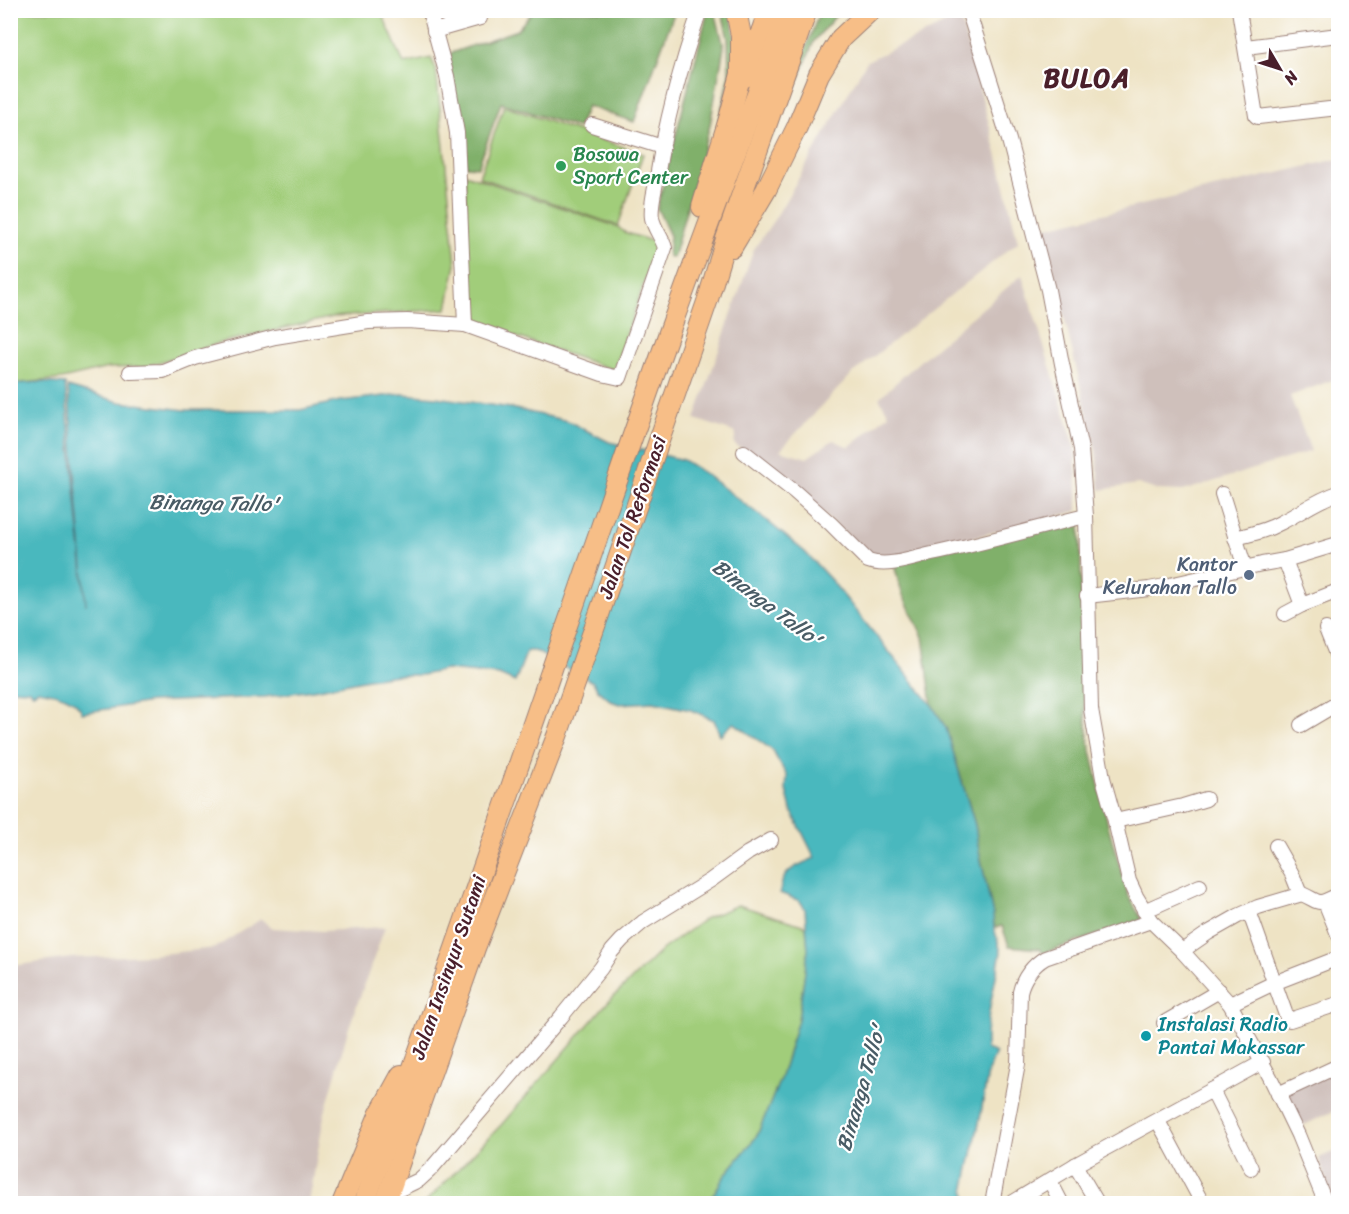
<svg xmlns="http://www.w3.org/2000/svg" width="1349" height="1214" font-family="Sriracha,sans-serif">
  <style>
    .industrial { fill: #cfc0bb }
    .green { fill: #a1cd7a; stroke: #767652; stroke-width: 1.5 }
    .forest { fill: #80b06a; stroke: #65684a; stroke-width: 1.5 }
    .water { fill: #48b8be; stroke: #496c74; stroke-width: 1.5 }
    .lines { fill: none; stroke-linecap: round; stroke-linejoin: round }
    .minor-casing { stroke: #9c8178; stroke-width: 16 }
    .highway-casing { stroke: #9c8178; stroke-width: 22 }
    .minor { stroke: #fff; stroke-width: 14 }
    .highway { stroke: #f7be87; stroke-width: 20 }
    .leisure-dot { fill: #2e9e5b; stroke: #fff; stroke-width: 2 }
    .service-dot { fill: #5c6f8a; stroke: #fff; stroke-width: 2 }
    .culture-dot { fill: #0f9aa8; stroke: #fff; stroke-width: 2 }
    .labels { text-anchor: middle; stroke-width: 4.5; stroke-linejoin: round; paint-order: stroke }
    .leisure-label { font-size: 20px; fill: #27864d; stroke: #fff; text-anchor: start }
    .street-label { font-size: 20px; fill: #4a1f2b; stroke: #fff }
    .service-label { font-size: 20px; fill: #4e5e75; stroke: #fff; text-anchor: end }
    .culture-label { font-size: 20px; fill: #0d838f; stroke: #fff; text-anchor: start }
    .water-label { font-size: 21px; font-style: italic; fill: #495c66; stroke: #fff }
    .district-label { font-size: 26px; font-weight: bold; letter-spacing: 1.5px; fill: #4a1f2b; stroke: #fff }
  </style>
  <rect width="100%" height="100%" fill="#fff"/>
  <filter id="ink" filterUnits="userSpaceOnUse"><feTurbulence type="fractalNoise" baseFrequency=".0167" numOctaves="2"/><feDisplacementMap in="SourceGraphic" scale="12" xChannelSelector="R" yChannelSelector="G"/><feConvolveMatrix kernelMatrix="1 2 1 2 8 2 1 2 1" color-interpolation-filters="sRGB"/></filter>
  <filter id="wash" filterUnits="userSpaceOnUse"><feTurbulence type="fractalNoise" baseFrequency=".008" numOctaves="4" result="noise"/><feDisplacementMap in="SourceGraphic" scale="24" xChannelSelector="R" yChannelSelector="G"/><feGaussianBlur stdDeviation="1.35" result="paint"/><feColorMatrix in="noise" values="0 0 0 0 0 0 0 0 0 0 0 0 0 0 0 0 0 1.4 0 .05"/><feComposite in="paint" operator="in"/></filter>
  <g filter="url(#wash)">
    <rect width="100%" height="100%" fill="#eee3c4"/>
    <g class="industrial">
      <polygon points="960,17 998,157 1018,242 853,373 780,450 807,458 833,440 849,447 889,414 879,398 920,361 1022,275 1075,447 1078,511 884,560 872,559 786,480 734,444 736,433 695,419 754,249 776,217 867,61"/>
      <polygon points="1338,159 1338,378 1290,396 1311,451 1183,491 1156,490 1138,484 1100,490 1096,451 1043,228"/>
      <polygon points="261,919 273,928 323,931 385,927 348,1030 324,1116 309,1203 11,1203 11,966 71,958 151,955 215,948"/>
      <polygon points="1338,1067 1338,1109 1298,1128 1281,1091"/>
      <polygon points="1338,1150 1338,1203 1333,1203 1319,1158"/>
    </g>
    <g class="green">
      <polygon points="10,11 381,11 404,64 431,58 436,69 456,264 447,309 333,317 219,343 144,367 108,368 62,379 13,384 10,369"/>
      <polygon points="504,106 643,154 618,226 479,177"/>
      <polygon points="465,174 618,227 624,232 658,243 614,370 470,321"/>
      <polygon points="738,905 806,926 808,950 798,1020 781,1077 757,1136 726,1174 708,1203 424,1204 502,1124 607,1003 663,949 706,918"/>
    </g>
    <g class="forest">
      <polygon points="533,11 675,11 634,122 587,106 578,128 501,103 478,167 466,166 448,54 517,30"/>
      <polygon points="708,11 715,11 724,47 710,125 673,258 668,256 670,236 657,208"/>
      <polygon points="722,11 731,11 737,55 719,121 729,73 728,39"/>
      <polygon points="820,11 840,11 814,41 798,81 771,138"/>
      <polygon points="1080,522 1083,675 1085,709 1089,742 1109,829 1128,895 1142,920 1043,953 1040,949 1009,946 1002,926 994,928 993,915 979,851 975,825 946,728 932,705 923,637 902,593 892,558"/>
    </g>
    <path class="water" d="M40 382 65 384 86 605 68 387 120 402 185 410H300L340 401 402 394 436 397 511 408 568 421 609 442 683 460 704 473 766 520 805 552 831 580 932 705 946 728 975 825 979 851 993 915 994 928 1001 952 991 1001 986 1033V1049L996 1053 988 1072 980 1119 972 1154 965 1187 967 1203H708L726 1174 757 1136 781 1077 798 1020 808 950 805 909 800 901 780 893C781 870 796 866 815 858L791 810 786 790 787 776 772 750 734 723 720 735 714 720 691 710 653 702 619 704 611 701 598 690 593 682 535 651H527L515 682 499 675 446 670 422 675H397L368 679 319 689 265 697 151 702 82 713C77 696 54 693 38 690L33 693 29 690 11 689 10 384Z"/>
  </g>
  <g filter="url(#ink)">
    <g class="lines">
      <defs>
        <g id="minor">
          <polyline points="429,10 447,76 457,133 465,325"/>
          <polyline points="968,10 1009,140 1048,290 1062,364 1081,449 1086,516 1091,709 1103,778 1115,821 1129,881 1136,896 1151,921 1182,951 1230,1004 1270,1077 1298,1135 1326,1204"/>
          <polyline points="1239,10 1256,116 1258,117 1338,108"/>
          <polyline points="434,31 480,18"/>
          <polyline points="1246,47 1338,35"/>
          <polyline points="592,125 662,147"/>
          <path d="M130 372 163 371 195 358 275 337 368 322 407 321 465 325 602 374 620 378 665 248C662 237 654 229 652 218 650 205 655 190 657 177 666 120 681 65 700 10"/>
          <path d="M744 452 795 492 831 524 868 561C888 568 913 558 932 554 984 543 1035 528 1086 516"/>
          <polyline points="1222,494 1245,568"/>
          <path d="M1235 538C1251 534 1266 531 1280 523 1300 513 1317 500 1338 493"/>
          <polyline points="1285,560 1302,605"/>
          <polyline points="1087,596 1149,589 1165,586 1262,564 1285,560 1338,544"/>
          <polyline points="1285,614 1302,605 1338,591"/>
          <polyline points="1326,629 1338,659"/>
          <polyline points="1301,725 1338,703"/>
          <polyline points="1115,821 1183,806 1206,799"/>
          <polyline points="1276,846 1292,874 1300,894"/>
          <polyline points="1325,902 1338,934"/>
          <polyline points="1144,911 1200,886"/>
          <polyline points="1249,911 1287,1018 1290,1020 1338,1004"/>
          <path d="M1182 951 1208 933 1238 916 1258 907 1302 894C1322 903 1316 906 1338 895"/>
          <polyline points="1230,1004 1274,983 1338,958"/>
          <polyline points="1164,1023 1219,991"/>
          <polyline points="1212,1090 1251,1168"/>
          <polyline points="1278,1094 1338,1066"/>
          <polyline points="1158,1121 1199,1197"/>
          <polyline points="1075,1165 1098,1204"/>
          <polyline points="1050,1181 1062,1204"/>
          <polyline points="391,1187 400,1189 419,1180 431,1169 561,1017 601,968 612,951 622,940 643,922 711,880 748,853 771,840"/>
          <path d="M992 1204 1018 1064 1020 992C1023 978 1033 965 1045 958L1151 921"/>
          <polyline points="1010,1204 1075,1165 1263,1062"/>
        </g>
        <g id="highway">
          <polyline points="745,77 769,10"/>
          <polyline points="702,207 729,119 741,74 741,36 736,10"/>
          <polyline points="732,247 766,190 797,127 819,74 841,38 871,10"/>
          <polyline points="342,1204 379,1115 401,1075"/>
          <path d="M364 1204C470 913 568 618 671 327 709 221 749 116 789 10"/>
          <polyline points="385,1204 475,948 557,736 708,299 726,239 807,10"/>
        </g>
      </defs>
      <use href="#minor" class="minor-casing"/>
      <use href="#highway" class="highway-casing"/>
      <use href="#minor" class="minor"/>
      <use href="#highway" class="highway"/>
    </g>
  </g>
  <circle class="leisure-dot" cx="561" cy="166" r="6"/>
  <circle class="service-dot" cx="1249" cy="575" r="6"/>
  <circle class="culture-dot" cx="1146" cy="1036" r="6"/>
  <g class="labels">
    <g class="leisure-label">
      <text x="573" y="161">Bosowa<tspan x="573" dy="23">Sport Center</tspan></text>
    </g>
    <g class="street-label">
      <text transform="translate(632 517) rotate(-71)" y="7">Jalan Tol Reformasi</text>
      <text transform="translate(448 967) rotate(-71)" y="7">Jalan Insinyur Sutami</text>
    </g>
    <g class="service-label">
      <text x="1237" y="571">Kantor<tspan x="1237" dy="23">Kelurahan Tallo</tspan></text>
    </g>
    <g class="culture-label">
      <text x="1158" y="1031">Instalasi Radio<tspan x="1158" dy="23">Pantai Makassar</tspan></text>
    </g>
    <g class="water-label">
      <text transform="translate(214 503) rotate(1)" y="7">Binanga Tallo'</text>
      <text transform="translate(767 603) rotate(37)" y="7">Binanga Tallo'</text>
      <text transform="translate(861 1088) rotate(-74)" y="7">Binanga Tallo'</text>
    </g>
    <g class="district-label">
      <text x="1087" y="87">BULOA</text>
    </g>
  </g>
  <rect width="1349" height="1214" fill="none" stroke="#fff" stroke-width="36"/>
  <g transform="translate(1280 69) rotate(129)" stroke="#ffffff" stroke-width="4.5" paint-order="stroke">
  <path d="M0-4.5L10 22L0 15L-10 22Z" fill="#4a1f2b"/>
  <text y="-9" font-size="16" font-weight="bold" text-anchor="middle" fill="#4a1f2b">N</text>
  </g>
</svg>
